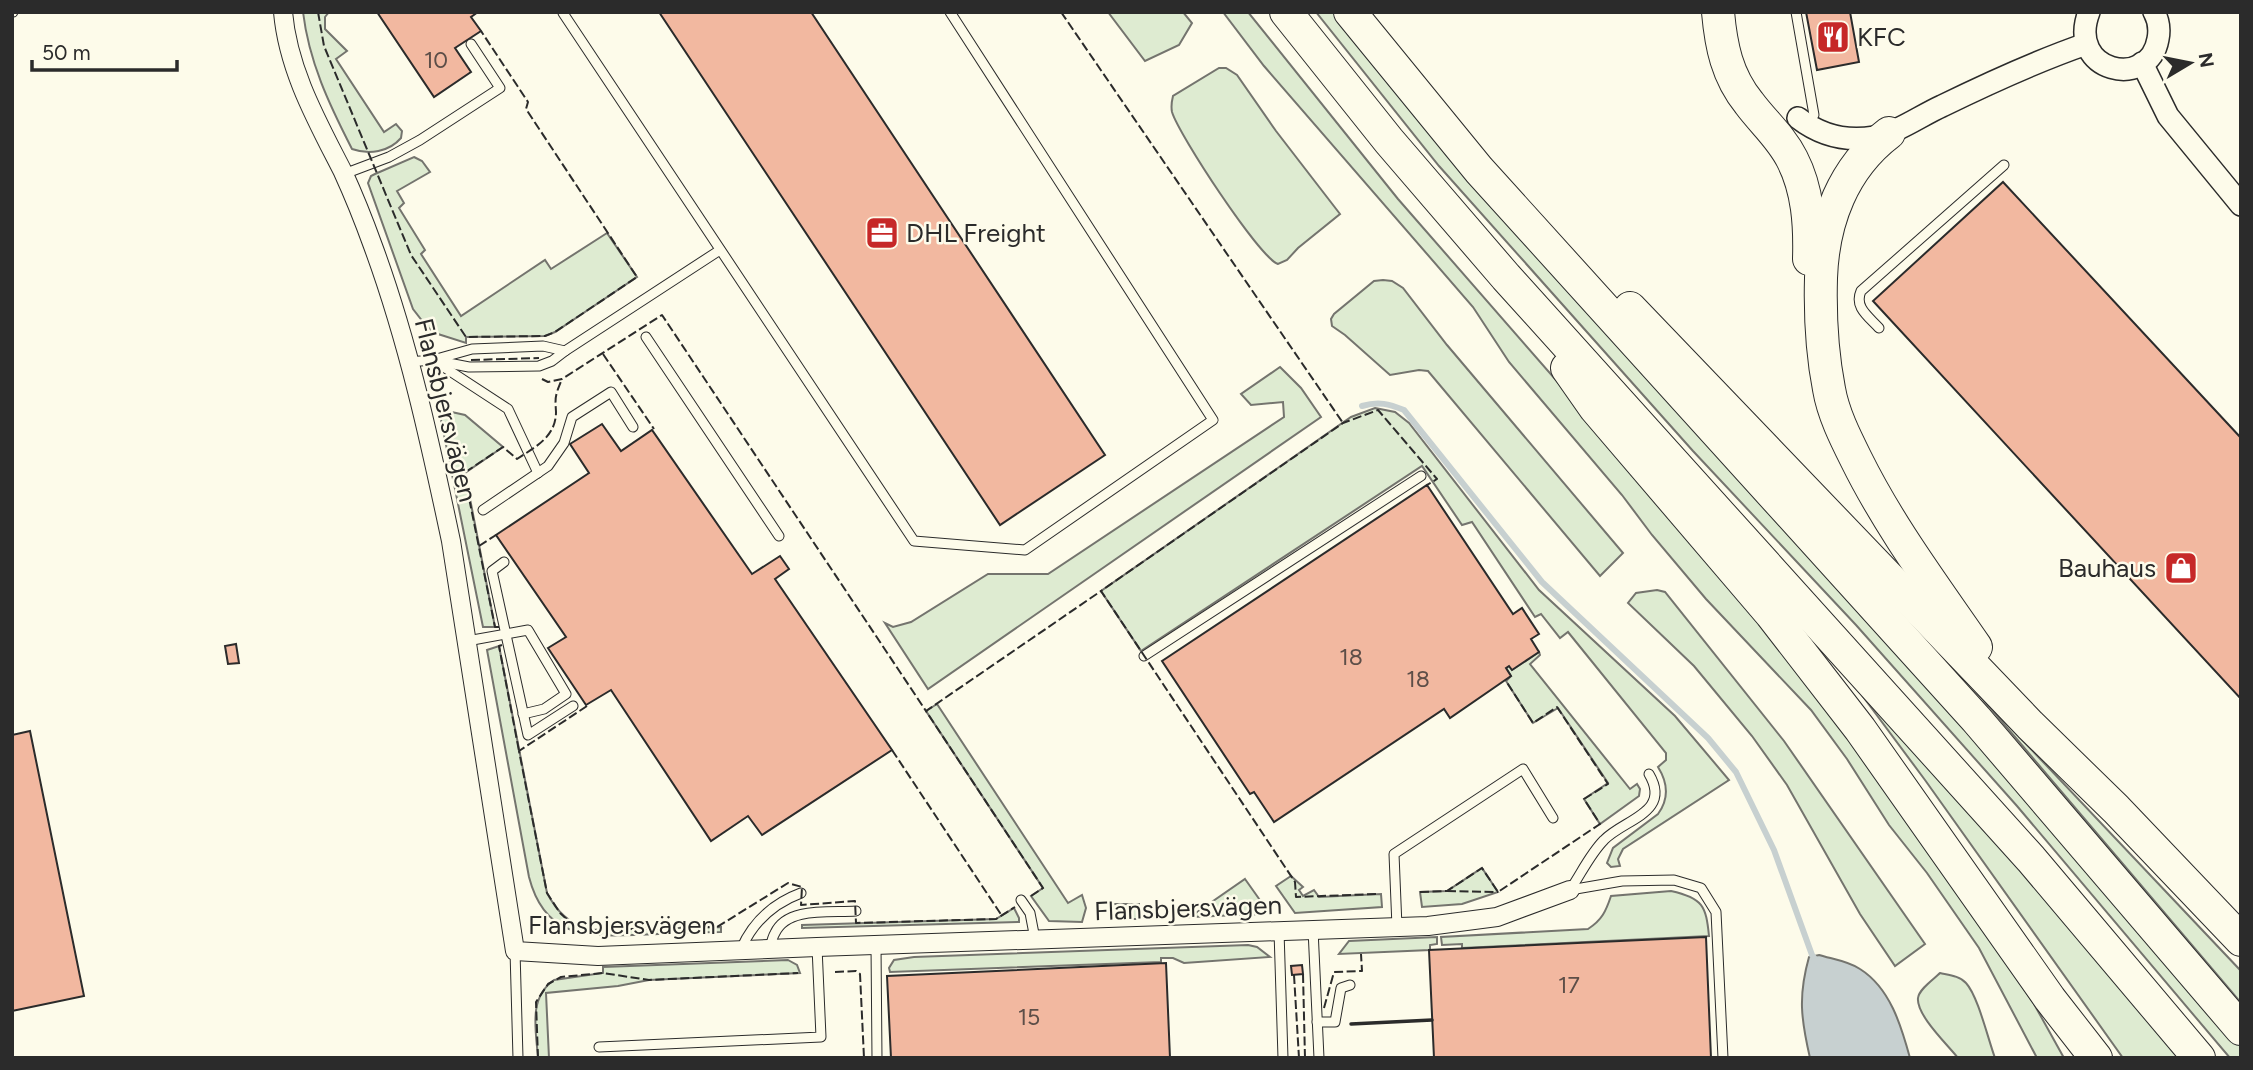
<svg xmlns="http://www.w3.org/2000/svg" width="2253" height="1070" font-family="Figtree,sans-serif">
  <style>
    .green { fill: #deebd1; stroke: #74746e; stroke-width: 2 }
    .water { fill: #c7d0d0; stroke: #74746e; stroke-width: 2 }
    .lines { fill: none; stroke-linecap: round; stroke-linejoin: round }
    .stream { stroke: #c7d0d0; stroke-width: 6 }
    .building { fill: #f2b8a0; stroke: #2b2b2b; stroke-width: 2 }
    .service-casing { stroke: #2b2b2b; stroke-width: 11 }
    .minor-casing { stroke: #2b2b2b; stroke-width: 20 }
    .tertiary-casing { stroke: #2b2b2b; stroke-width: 24 }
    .motorway-casing { stroke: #2b2b2b; stroke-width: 34 }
    .service { stroke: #fdfbea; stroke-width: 9 }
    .minor { stroke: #fdfbea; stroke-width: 18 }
    .tertiary { stroke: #fdfbea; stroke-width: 21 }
    .motorway { stroke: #fdfbea; stroke-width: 32 }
    .fence { stroke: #2b2b2b; stroke-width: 2; stroke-dasharray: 9 3.5; stroke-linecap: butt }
    .wall { stroke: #2b2b2b; stroke-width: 3.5 }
    .labels { text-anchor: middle; stroke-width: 5; stroke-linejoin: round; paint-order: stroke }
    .number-label { font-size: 23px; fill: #5d4e48 }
    .poi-label { font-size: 26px; fill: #2b2b2b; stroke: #fdfbea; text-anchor: start }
    .street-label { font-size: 26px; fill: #2b2b2b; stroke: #fdfbea }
  </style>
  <rect width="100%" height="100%" fill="#fdfbea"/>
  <g class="green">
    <path d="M303 12H329L325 17V29L347 51 336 59 384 132 396 124 402 131 401 138C389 152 369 155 352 149 329 104 309 62 303 12Z"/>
    <polygon points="1108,12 1183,12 1192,23 1179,45 1145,61"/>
    <polygon points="1223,12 1248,12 1398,199 1576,403 1803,675 1987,934 2034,1004 2064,1058 2037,1058 1979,948 1927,873 1889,825 1847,759 1811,710 1706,599 1652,535 1622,495 1509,362 1473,307 1264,66"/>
    <polygon points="1316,12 1343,12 2241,1039 2241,1058 2230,1058 2017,806 1856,625 1693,451 1439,166"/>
    <path d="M1219 68H1226L1237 75 1276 131 1340 214 1298 248 1287 260 1278 264C1259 257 1179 135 1172 112 1171 107 1172 100 1173 96Z"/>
    <polygon points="414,157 422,161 430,172 397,191 404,203 399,208 425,250 421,254 461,316 545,260 551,269 607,233 637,277 555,332 545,336 466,337 466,343 438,334 427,327 413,309 368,183 371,176 375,174"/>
    <polygon points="1383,280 1392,281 1403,288 1447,345 1623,553 1600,576 1428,371 1419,370 1390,375 1345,335 1332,326 1331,319 1334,314 1374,281"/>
    <polygon points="1280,367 1301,388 1321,417 928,689 885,623 893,627 911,622 988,574 1048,574 1284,417 1283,402 1251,405 1241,394"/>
    <path d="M1375 408 1395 412 1409 423 1539 590 1675 716 1729 780 1623 849 1618 859 1620 866 1611 867 1607 863 1613 848 1658 814C1669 799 1668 783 1658 767L1666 760V753L1568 632 1560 638 1541 614 1535 617 1472 522 1462 525 1422 466 1141 651 1101 591 1351 417Z"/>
    <polygon points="447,411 465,415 503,447 465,473 495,627 483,627 441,420 441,414"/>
    <polygon points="1657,590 1665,592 1784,741 1925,944 1895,966 1860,914 1787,785 1752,736 1694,666 1628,603 1636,593"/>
    <polygon points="1818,636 2185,1058 2123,1058 1925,780"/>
    <path d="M499 646 547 893C557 912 569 923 589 930L721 927V932C692 932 663 934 634 935 582 937 544 935 529 877L487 650Z"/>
    <polygon points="1539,652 1540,655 1530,664 1630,789 1637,784 1640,789 1639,796 1600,824 1584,799 1608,783 1558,708 1533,723 1506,681 1511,676 1506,668 1509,666 1512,670"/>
    <polygon points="1975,690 2241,971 2241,1003 2225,984"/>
    <polygon points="937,704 1068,903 1082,895 1086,908 1082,922 1049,921 1031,896 1043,888 926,711"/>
    <polygon points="1482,868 1498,892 1462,904 1422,907 1420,892 1447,891"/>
    <polygon points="1291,876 1303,887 1299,890 1303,896 1314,890 1319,897 1381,894 1382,907 1295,913 1276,886"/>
    <polygon points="1245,879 1262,903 1261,914 1190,917"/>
    <path d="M1671 891C1703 898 1706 906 1709 936L1462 948V944L1442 945 1441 937 1588 929C1602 920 1606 911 1611 896Z"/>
    <polygon points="1111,904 1139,904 1139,919 1121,919"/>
    <polygon points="1014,908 1019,918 1019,922 802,928 802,925 996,919"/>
    <polygon points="1437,937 1437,944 1430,945 1430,950 1339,954 1349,941"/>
    <polygon points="1248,945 1257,947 1270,957 1184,963 1173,958 1161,958 1161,962 890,972 889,968 894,960 914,957"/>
    <path d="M788 960 797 965 800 973 649 980 618 986 546 993 549 1058H538C536 1030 528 998 554 980L603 973V967Z"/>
    <path d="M1940 973C1949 975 1960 976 1966 983 1978 996 1988 1039 1995 1058H1958C1948 1045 1916 1015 1918 998 1919 989 1934 979 1940 973Z"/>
  </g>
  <path class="water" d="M1819 955C1832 959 1848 961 1860 969 1890 988 1901 1025 1910 1058H1810C1801 1019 1798 996 1809 957Z"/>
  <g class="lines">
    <path class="stream" d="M1362 406C1379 401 1389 404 1404 410L1542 582 1708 738 1736 772 1774 850 1812 955 1817 962"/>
  </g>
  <g class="building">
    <polygon points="377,12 478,12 471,17 481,31 455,48 471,72 434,97"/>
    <polygon points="659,12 811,12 1105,455 1000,525"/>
    <polygon points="1806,12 1850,12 1859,62 1817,70"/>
    <polygon points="2003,182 2241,438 2241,699 1873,301"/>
    <polygon points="602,424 621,451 652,430 752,574 780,556 789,569 775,579 892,750 762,835 748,816 711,841 611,690 586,705 548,648 566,637 496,535 589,473 570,444"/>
    <polygon points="1427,485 1513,614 1522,608 1539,634 1531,639 1539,652 1512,670 1509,666 1506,668 1511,676 1450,718 1444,709 1274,822 1254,792 1250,794 1162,661"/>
    <polygon points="236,644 239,663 228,664 225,646"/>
    <polygon points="30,731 84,996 12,1011 12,735"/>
    <polygon points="1706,937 1711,1058 1434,1058 1429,950"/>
    <polygon points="1166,963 1170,1058 891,1058 887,976"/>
    <polygon points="1302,965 1303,974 1292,975 1291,966"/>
  </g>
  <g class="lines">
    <defs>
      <g id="service">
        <polyline points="12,12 13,12"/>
        <polyline points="1796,12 1814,115"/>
        <polyline points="563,13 914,541 1025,550 1213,420 950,12"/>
        <polyline points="344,174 389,157 420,140 500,88 471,44"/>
        <path d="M1879 328C1868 316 1854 307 1861 291L2004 165"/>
        <polyline points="646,337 779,536"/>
        <polyline points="433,360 508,409 538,473"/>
        <polyline points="438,361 469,367 539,366 552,361 565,351"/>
        <polyline points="408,362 433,360 472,349 543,346 565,351 720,250"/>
        <polyline points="483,510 548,466 564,443 572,417 611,392 633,427"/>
        <polyline points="504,562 492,571 528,735 573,706"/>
        <polyline points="467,641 528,630 566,694 544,709 523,714"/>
        <polyline points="1144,656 1421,476"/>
        <polyline points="1570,890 1622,881 1674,880 1701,888 1716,912 1723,1058"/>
        <path d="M1570 890C1581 874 1590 854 1604 840 1624 819 1672 813 1649 774"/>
        <polyline points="1021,900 1030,913 1035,939"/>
        <polyline points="1397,927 1394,854 1523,769 1553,818"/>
        <polyline points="1313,929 1319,1058"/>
        <polyline points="1279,931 1283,1058"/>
        <polyline points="876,946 877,1058"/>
        <path d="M741 949C753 922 774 903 801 893"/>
        <path d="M770 949C771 944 772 938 775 933 787 906 832 913 856 911"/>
        <polyline points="515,951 518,1058"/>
        <polyline points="1317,1022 1335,1022 1341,988 1350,985"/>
        <polyline points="599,1047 821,1037 817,947"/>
      </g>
      <path id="minor" d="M283 12C288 70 317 121 343 172 354 196 364 221 373 246 408 341 430 442 451 541L515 951 598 956 817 947 1428 926 1497 917 1570 890"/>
      <g id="tertiary">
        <path d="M2089 12C2066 72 2149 91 2158 39 2160 29 2159 21 2154 12"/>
        <polyline points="2142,63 2168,116 2241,205"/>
        <path d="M1798 118C1820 135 1845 142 1874 137 1897 133 1920 116 1942 106 1989 83 2037 61 2086 44"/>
      </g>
      <g id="motorway">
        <polyline points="1286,12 1389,141 1506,277 2031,859 2199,1058"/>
        <polyline points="1350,12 1479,170 1976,719 2241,1029"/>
        <path d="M1718 12C1721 46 1727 76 1749 103 1763 122 1781 137 1792 159 1808 190 1810 225 1809 259"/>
        <path d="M1889 133C1843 168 1823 221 1821 278 1820 314 1822 353 1829 389 1833 413 1845 437 1856 459 1889 526 1934 586 1976 647"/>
        <polyline points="1630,308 2030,725 2116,809 2241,940"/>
        <polyline points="1567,368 1595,408 1771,614 1860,729 2050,999 2096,1058"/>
      </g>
    </defs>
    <use href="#service" class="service-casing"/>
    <use href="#minor" class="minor-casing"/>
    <use href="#tertiary" class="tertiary-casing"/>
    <use href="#motorway" class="motorway-casing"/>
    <use href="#service" class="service"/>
    <use href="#minor" class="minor"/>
    <use href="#tertiary" class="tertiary"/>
    <use href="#motorway" class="motorway"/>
    <g class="fence">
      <polyline points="318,12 324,46 411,255 466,337 545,336 555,332 637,277 526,109 528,102 481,31"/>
      <polyline points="1061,12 1343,423"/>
      <polyline points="603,354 654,429"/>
      <polyline points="471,360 539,358"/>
      <polyline points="542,379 548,382 562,379 662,315 926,711"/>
      <polyline points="479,546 496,535"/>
      <path d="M499 627H495L464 473 503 447 517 459C535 447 556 437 556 412 555 396 555 396 562 379"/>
      <polyline points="502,645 499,646 519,751"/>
      <polyline points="587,706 519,751 547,893 560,913 570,922 589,930 717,927 788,883 802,887 801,905 855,901 856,923 996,919 1015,907"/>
      <polyline points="892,750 1002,916"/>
      <polyline points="1447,891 1498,892"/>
      <polyline points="1420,892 1447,891 1482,868 1498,892 1600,824 1584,799 1608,784 1557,707 1533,723 1506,681"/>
      <polyline points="1376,894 1296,897 1295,882 1101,591 1343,423 1378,410 1437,479 1427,485"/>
      <polyline points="1031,896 1043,888 926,711 1101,591"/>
      <polyline points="835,972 856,971 860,974 864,1058"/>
      <polyline points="1303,974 1305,1058"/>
      <polyline points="1294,975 1299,1058"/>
      <polyline points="1324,1008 1334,972 1362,971 1361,954"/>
      <polyline points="538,1058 536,1002 548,984 561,977 603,973 649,980 798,973"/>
    </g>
    <polyline class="wall" points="1351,1024 1432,1020"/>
  </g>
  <defs>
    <symbol id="restaurant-square" viewBox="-11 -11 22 22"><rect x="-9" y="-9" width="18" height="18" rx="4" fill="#c62828" stroke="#fdfbea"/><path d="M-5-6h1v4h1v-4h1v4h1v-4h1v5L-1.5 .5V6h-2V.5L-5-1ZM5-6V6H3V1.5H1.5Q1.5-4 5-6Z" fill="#fff"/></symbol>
    <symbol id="office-square" viewBox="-11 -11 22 22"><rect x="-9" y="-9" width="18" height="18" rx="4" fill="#c62828" stroke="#fdfbea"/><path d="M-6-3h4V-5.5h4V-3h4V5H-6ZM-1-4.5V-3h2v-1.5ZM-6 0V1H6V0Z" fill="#fff"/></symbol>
    <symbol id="shop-square" viewBox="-11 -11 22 22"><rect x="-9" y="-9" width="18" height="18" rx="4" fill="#c62828" stroke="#fdfbea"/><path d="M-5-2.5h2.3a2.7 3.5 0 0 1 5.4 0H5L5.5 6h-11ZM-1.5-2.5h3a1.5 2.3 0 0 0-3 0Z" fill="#fff"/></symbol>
  </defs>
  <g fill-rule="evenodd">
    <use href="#restaurant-square" x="1814" y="18" width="38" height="38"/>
    <use href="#office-square" x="863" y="214" width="38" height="38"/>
    <use href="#shop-square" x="2162" y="549" width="38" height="38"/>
  </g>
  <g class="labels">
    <g class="number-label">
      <text x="436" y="68">10</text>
      <text x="1351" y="665">18</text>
      <text x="1418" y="687">18</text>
      <text x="1569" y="993">17</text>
      <text x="1029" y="1025">15</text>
    </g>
    <g class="poi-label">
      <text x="1857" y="46">KFC</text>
      <text x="906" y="242">DHL Freight</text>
      <text x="2156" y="577" text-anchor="end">Bauhaus</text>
    </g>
    <g class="street-label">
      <text transform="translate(446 410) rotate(76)" y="9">Flansbjersvägen</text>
      <text transform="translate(1188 908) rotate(-2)" y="9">Flansbjersvägen</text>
      <text x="622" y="934">Flansbjersvägen</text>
    </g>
  </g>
  <rect width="2253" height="1070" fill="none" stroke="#2b2b2b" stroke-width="28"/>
  <g transform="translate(2190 63) rotate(80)" stroke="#fdfbea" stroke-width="5" paint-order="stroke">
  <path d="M0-5L12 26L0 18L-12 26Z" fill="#2b2b2b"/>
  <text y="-10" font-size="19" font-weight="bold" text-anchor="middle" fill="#2b2b2b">N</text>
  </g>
  <path d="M32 60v10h145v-10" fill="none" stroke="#2b2b2b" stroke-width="3.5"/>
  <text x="42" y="60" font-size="21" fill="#2b2b2b" stroke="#fdfbea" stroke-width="5" paint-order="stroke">50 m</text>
</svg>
